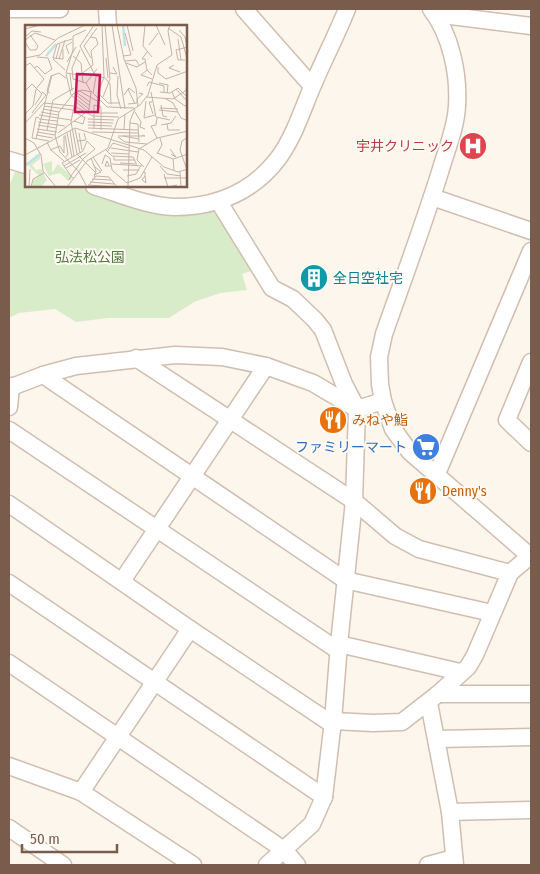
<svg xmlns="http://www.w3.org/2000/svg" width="540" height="874" font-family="'Fira Sans Condensed','Noto Sans JP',sans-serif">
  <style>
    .green { fill: #d8ecc9 }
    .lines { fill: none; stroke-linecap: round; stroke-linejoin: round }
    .minor-casing { stroke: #d1beb0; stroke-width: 19 }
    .minor { stroke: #fff; stroke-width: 16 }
    .labels { text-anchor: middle; stroke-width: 4; stroke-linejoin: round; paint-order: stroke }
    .health-label { font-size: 14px; fill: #be3a42; stroke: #fffaf3; text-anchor: end }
    .park-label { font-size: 14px; fill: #537a41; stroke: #fffaf3 }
    .culture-label { font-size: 14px; fill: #0d838f; stroke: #fffaf3; text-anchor: start }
    .food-label { font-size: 14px; fill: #c56008; stroke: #fffaf3; text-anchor: start }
    .shop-label { font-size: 14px; fill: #366cbe; stroke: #fffaf3; text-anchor: end }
    .inset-river { fill: none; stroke: #bfe3e8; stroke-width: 2.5 }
    .inset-road { fill: none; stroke: #c5b3a7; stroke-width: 1 }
    .view { fill: #c2185b; fill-opacity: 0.15; stroke: #c2185b; stroke-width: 2.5 }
    .inset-edge { fill: none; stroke: #7a5c4d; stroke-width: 2.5 }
  </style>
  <rect width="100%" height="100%" fill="#fdf6ec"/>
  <polygon class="green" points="22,170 26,171 26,186 75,186 159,212 201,212 216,210 254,270 242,274 247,290 220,293 194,302 169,318 108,318 76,322 55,309 19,313 9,318 9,186 15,172"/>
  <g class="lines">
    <defs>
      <g id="minor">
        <polyline points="9,9 60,9"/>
        <polyline points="107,9 108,26"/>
        <polyline points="244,9 312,86"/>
        <path d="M431 9C451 35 459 74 457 106 456 128 446 151 440 172 423 226 403 280 384 334L379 357 380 384 383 401 393 429 410 452 531 557"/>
        <polyline points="435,14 531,26"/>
        <polyline points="9,160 26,165"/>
        <path d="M94 186C120 194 147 206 174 207 216 207 251 193 277 160 294 138 302 110 313 85 324 59 337 34 347 9"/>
        <polyline points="432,197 531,231"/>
        <polyline points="219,202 272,288 293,299 315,320 323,330 344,384 357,409 354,501 339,644 333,721 324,797 312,824 267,865"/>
        <polyline points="136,358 354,501 395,536 419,549 510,573"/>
        <polyline points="531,362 507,420 531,443"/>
        <polyline points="43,375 345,580 492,613"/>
        <polyline points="9,388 43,375 76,366 175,355 222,357 266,366 313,383 357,409 383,401"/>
        <polyline points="9,407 11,386"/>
        <polyline points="9,430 339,651"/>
        <polyline points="436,476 531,251"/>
        <polyline points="9,504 190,629 332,724"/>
        <polyline points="122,581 266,366"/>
        <polyline points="9,583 324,797"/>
        <polyline points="339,644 460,672"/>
        <polyline points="9,663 284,850 297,865"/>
        <polyline points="438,694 531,694"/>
        <polyline points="429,703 450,812 455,865"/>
        <polyline points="333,721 373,723 402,722 438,694 468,667 475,655 510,573 530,556"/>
        <polyline points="437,739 531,737"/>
        <polyline points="9,766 81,792 193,865"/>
        <polyline points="81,792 190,629"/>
        <polyline points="450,812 531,810"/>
        <polyline points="9,828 63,865"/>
        <polyline points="428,865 454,858"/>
      </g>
    </defs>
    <use href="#minor" class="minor-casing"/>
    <use href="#minor" class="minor"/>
  </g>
  <defs>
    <symbol id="hospital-disc" viewBox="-11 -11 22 22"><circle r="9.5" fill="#e0444e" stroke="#fffaf3"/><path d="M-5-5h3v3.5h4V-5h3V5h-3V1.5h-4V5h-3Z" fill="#fff"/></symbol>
    <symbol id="building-disc" viewBox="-11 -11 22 22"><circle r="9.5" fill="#0f9aa8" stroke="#fffaf3"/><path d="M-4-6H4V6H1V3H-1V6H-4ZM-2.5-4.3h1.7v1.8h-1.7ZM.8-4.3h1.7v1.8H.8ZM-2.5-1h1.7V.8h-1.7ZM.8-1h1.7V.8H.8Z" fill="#fff"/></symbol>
    <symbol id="restaurant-disc" viewBox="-11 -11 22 22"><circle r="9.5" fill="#e8710a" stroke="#fffaf3"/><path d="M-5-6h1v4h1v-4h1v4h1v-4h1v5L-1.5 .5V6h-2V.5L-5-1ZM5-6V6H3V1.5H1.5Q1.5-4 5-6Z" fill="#fff"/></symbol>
    <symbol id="supermarket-disc" viewBox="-11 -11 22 22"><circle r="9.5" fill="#3f7fe0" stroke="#fffaf3"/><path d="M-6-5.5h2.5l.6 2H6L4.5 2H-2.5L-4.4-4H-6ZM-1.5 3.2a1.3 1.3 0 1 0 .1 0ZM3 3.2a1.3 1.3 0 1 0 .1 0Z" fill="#fff"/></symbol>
  </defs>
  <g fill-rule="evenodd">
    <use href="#hospital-disc" x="457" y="130" width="32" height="32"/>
    <use href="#building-disc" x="298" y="262" width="32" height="32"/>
    <use href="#restaurant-disc" x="317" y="404" width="32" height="32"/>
    <use href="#supermarket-disc" x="410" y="431" width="32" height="32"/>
    <use href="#restaurant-disc" x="407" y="475" width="32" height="32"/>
  </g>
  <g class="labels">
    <g class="health-label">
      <text x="454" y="151">宇井クリニック</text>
    </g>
    <g class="park-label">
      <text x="90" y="262">弘法松公園</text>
    </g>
    <g class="culture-label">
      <text x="333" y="283">全日空社宅</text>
    </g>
    <g class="food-label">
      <text x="352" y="425">みねや鮨</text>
      <text x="442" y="496">Denny's</text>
    </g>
    <g class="shop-label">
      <text x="407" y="452">ファミリーマート</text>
    </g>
  </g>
  <g transform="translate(25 25)">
    <rect width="162" height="162" fill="#fdf6ec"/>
    <path d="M15 129V134L7 140 11 145 16 144 22 155 16 162H7L8 155 14 151 2 139ZM27 136V148L33 139 48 153 43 156 35 148 24 151 18 139Z" fill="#d8ecc9"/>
    <path class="inset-river" d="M98 0 100 21M21 31 31 19M1 140 15 129"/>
    <path class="inset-road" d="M69 0 55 21 71 52 68 68 82 82 109 83M77 0 79 52 73 68 83 78H95M87 0 100 84M92 0 99 34 111 63 113 81M102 0 108 26M120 0 118 21 127 32M131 0 140 20M143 3 156 12 163 37M0 4 15 0M61 5 48 11V25L41 48 55 50 68 40 66 26 73 19 71 13 65 12M154 5 160 12 163 27M5 10 13 21 11 25M0 12 7 6 16 7M153 14 156 35M0 15 10 8 30 15M0 17 5 25H11M124 20 133 8M38 24V34L28 33 32 19 47 14M55 25 47 43 48 54 61 58 72 44M122 27 117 34H120L122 45 127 50M44 29 41 21 47 17M48 31 56 38 58 58M98 31 106 30 100 8M0 33 15 30 33 13 60 0M66 33 59 21 72 3M81 33 83 53M28 34 40 45M31 34 35 19M34 34 40 15M160 35H153L151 25 163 22M100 36 111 35 114 40M42 37 51 22M101 38 112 42 120 37M149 40 144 43 155 47M0 41 5 38 19 54 11 64 8 81 0 89M133 42V48L141 54 163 46M9 43 12 41 20 49 27 44 23 33 12 32M122 45 116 50 127 54M85 48 92 49 88 42M41 49 46 70 64 84M45 49 47 66M71 51 80 53 85 59 86 79M93 51 92 70 96 84M134 58 143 60 142 68M122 61 124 57 139 61V68M103 64 110 79M151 64 163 77M53 65 72 76M0 66 7 59 17 69 10 80M52 66 46 97 52 129 70 147M126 67 131 92 145 95M135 67 145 68 153 63 163 73M147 67 150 74 160 81 163 79M25 68 22 66 26 51 34 48 41 53M52 68 65 77M51 70 65 81M99 70 104 63 110 68M78 72 85 54 80 0M121 72 148 74 163 64M141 74 148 78 156 93 163 96M50 76 63 87M121 76 119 93 130 90M127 77H124L128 89M103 79 112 78V74L118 69 114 68M69 80 76 82V105M69 80V104M136 80 138 91 142 92M19 81 48 85 60 93M135 83 153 84M18 84 34 87M134 85 153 87M16 87 33 90M110 87 116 97 115 102 120 104M7 88 21 70 17 67M70 88H93M14 90 46 95M14 93 11 92 7 113 24 116M132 93 131 100 126 101 132 113M14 94 32 96M63 94 89 95M49 96 58 99 60 92M13 97 40 101M63 97 88 98M0 98 19 78 49 81 68 91 94 92M105 98 113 99 114 117M142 99 143 105H155M13 100 31 103M63 100 87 101M136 100 146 98 151 91M63 103 113 105M12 104 32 107M50 104 55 128M99 104 100 89M22 105 28 75 49 63M45 106 49 131M12 107 30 110M67 107 113 108M33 108 64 85 66 67 61 58M42 108 47 132M54 108 57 125M11 110 28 113M40 110 43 129 41 132M93 111H120L117 110M98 111 114 114M93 112 100 117 122 119M0 113 9 118 16 130 18 146 31 162M11 114 27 50M52 116 61 115 59 108M22 117 26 125 39 136M86 123 113 127M145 124 151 132 146 129M25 125 35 121 39 128V111M81 125 87 131 108 132 111 138M82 127 88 118 104 123M86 128 104 129M132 128 148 134 149 145M132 129 137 120 135 113M0 130 50 103 119 125 139 142 153 147 163 144M68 132 77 146M89 132V135H110M66 133 71 146 69 152M148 134 163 129M95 138 112 139M77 139 80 130 85 133 87 145 102 158M87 139 117 141M84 140 82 136 80 141H86M39 141 61 128M135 141 142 149 156 151M119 142 112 135 114 124 132 113 163 106M41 143 55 135M98 145H114M162 145 155 125 157 116 163 112M118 147H120V151L121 158 117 155 120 151M155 147 156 162M139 149 143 162 152 160M69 150 76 147 70 142M102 151 111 149 115 142M139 153H163M67 154 86 155M44 155 46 151 58 134 70 124 62 116 58 126 37 138 46 151 48 153M65 157 89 159M102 158 115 153 127 132M63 160 91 162M64 160 71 151 84 152 92 162M4 162 5 144M6 162 8 154 19 148M42 162 62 136 83 123 93 94 115 80 123 70 132 40 147 30 143 6 145 0M62 162 54 147 35 127 30 111 34 87 48 69 57 65 67 67M103 162 105 96 110 84"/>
    <path class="view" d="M52 49 75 50 73 87H50Z"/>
    <rect width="162" height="162" class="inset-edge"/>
  </g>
  <rect width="540" height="874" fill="none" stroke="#7a5c4d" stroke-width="20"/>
  <path d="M22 844v8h95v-8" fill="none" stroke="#7a5c4d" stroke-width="2.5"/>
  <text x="30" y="844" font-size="15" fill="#7a5c4d" stroke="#fffaf3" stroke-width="4" paint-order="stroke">50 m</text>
</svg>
